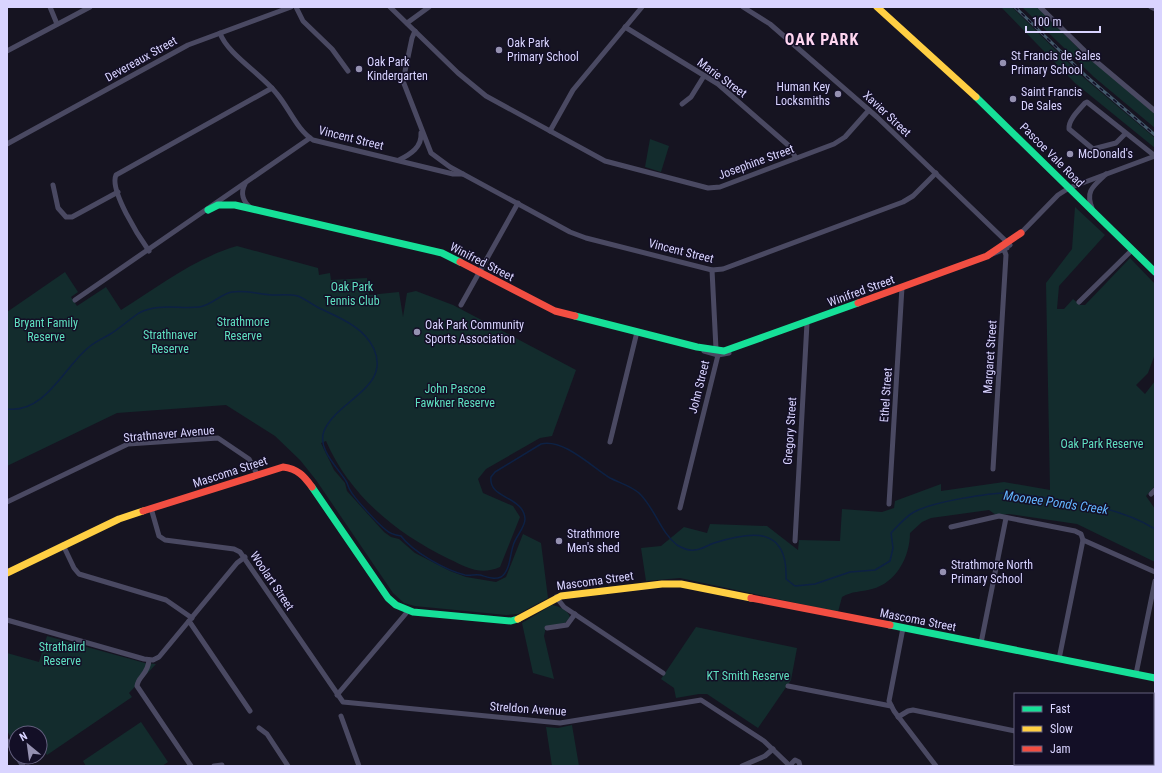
<svg xmlns="http://www.w3.org/2000/svg" width="1162" height="773" font-family="'Roboto Condensed',sans-serif">
  <style>
    .green { fill: #132c2d }
    .lines { fill: none; stroke-linecap: round; stroke-linejoin: round }
    .stream { stroke: #0d2144; stroke-width: 1.5 }
    .street { stroke: #4a4962; stroke-width: 5 }
    .fast { stroke: #16e098; stroke-width: 7 }
    .slow { stroke: #ffcf43; stroke-width: 7 }
    .jam { stroke: #f24e42; stroke-width: 7 }
    .rail-casing { stroke: #43596b; stroke-width: 3 }
    .rail { stroke: #130f26; stroke-width: 1.5; stroke-dasharray: 4.5; stroke-linecap: butt }
    .poi-dot { fill: #9591b1; stroke: #130f26; stroke-width: 1.5 }
    .labels { text-anchor: middle; stroke-width: 3; stroke-linejoin: round; paint-order: stroke }
    .poi-label { font-size: 12px; fill: #d9d4ff; stroke: #130f26; text-anchor: start }
    .street-label { font-size: 12px; fill: #d9d4ff; stroke: #130f26 }
    .park-label { font-size: 12px; fill: #5fe0c0; stroke: #130f26 }
    .water-label { font-size: 13px; font-style: italic; fill: #62b6ff; stroke: #130f26 }
    .district-label { font-size: 16px; font-weight: bold; letter-spacing: 1px; fill: #ffd6f0; stroke: #130f26 }
  </style>
  <rect width="100%" height="100%" fill="#161421"/>
  <g class="green">
    <polygon points="1001,7 1012,7 1083,77 1155,138 1155,148 1075,83"/>
    <polygon points="1022,7 1037,7 1083,53 1155,114 1155,128 1094,77"/>
    <polygon points="650,139 669,146 661,172 645,167"/>
    <path d="M1075 207 1105 235 1059 286 1057 309H1064L1073 299 1080 305H1085L1130 258 1155 284V354L1148 373 1136 385 1145 394 1155 381V486L1146 496 1155 509V562L1077 524 1009 514 996 515 989 510 931 518 922 522 910 533C910 557 896 583 872 589 861 592 852 591 842 597L838 612 680 578 646 581 641 548 661 546 684 527 707 533 710 524 767 526 798 550 799 540 840 541 842 509 882 512 894 508 895 501 941 484V491L1004 482 1050 490 1046 283 1072 249Z"/>
    <path d="M237 246 318 268 319 275 330 273 331 280 367 278 369 295 399 292 403 317 407 293 416 291 453 305 576 370 552 436 540 438 486 469 478 479 483 493 513 506 520 517 500 567C480 576 466 567 449 559 396 533 350 496 326 441L321 443 334 470 345 483 347 491 384 532 391 537 399 539 415 553 450 571 466 577 496 582 506 577 523 534 541 543 548 598 518 614 506 615 415 606 404 603 393 593 316 480 300 460 275 436 226 405 117 413 7 466V312L65 272 78 292 71 297 77 306 106 287 121 310C158 287 195 258 237 246Z"/>
    <path d="M552 605C558 606 568 610 570 617L565 623 546 627 544 636 554 679 533 673 522 623Z"/>
    <polygon points="696,627 797,648 791,680 758,728 707,694 699,694 676,698 674,688 661,679"/>
    <polygon points="47,636 145,663 156,664 129,693 132,697 47,755 40,744 40,733 16,733 16,745 7,731 7,653 39,662"/>
    <polygon points="141,722 168,762 162,766 86,766 83,761"/>
    <polygon points="572,725 579,766 552,766 546,727 558,728"/>
  </g>
  <g class="lines">
    <path class="stream" d="M7 409C45 414 64 367 89 347 96 341 104 338 112 333 121 327 130 319 139 313 157 303 179 309 199 307 211 306 220 294 232 292 245 290 258 294 272 295 280 295 290 294 298 296 305 299 312 304 319 308 340 318 364 327 374 349 391 388 337 400 324 431 317 449 338 468 346 481 348 484 348 487 350 490 354 498 378 524 386 530 390 534 395 535 401 536 413 552 445 570 465 575 470 576 475 574 480 575 487 577 494 580 501 577 510 571 510 555 513 546 515 537 525 528 525 519 524 496 488 499 491 477L495 472 541 444C563 438 592 467 610 478 620 483 631 486 639 493 655 508 660 532 677 545 682 548 688 551 694 550 701 550 708 545 714 543 752 531 788 526 786 579L795 586 815 584 850 572 875 570 890 561 893 548 891 533C898 526 905 517 914 512 932 502 991 492 1012 493 1059 501 1113 503 1155 529"/>
    <g class="street">
      <polyline points="50,7 57,24"/>
      <polyline points="296,7 303,21 332,49 348,71"/>
      <polyline points="390,7 458,73 486,96 605,161 708,188 720,187 834,144 845,137 869,110"/>
      <polyline points="743,7 770,24 877,117 1010,245"/>
      <polyline points="1040,7 1092,58 1155,111"/>
      <polyline points="1151,7 1155,9"/>
      <polyline points="407,23 429,7"/>
      <polyline points="625,27 718,84 788,145 796,158"/>
      <polyline points="415,31 412,38 403,81 431,153 450,167 570,232 586,238 712,270 723,269 903,202 913,196 936,173"/>
      <path d="M220 33C227 54 263 75 277 94 289 108 297 130 313 140L453 174H463"/>
      <polyline points="7,51 90,7"/>
      <polyline points="682,104 691,97 704,76"/>
      <polyline points="550,131 573,90 642,7"/>
      <path d="M1126 133 1116 143 1093 149 1069 129C1068 120 1079 110 1085 103L1087 102 1155 156"/>
      <polyline points="7,144 188,45 291,7"/>
      <path d="M399 160C411 154 422 147 421 133"/>
      <path d="M245 184C240 193 243 202 251 208"/>
      <polyline points="53,185 58,208 66,217 72,217 118,192"/>
      <path d="M1092 208C1085 190 1094 186 1106 174"/>
      <polyline points="1019,235 1058,195 1069,188 1155,156"/>
      <path d="M149 251C139 237 109 190 116 175L272 88"/>
      <polyline points="990,255 1007,248"/>
      <polyline points="75,300 310,138"/>
      <polyline points="1079,302 1132,250"/>
      <polyline points="461,305 518,203"/>
      <polyline points="704,351 718,355 729,353"/>
      <polyline points="610,442 637,332"/>
      <polyline points="993,469 1006,255 1003,247"/>
      <polyline points="1151,494 1155,490"/>
      <polyline points="7,502 128,444 218,438 249,459 257,474"/>
      <polyline points="889,504 902,287"/>
      <polyline points="151,508 159,536 165,540 234,549 240,552 343,702 560,723 701,700 764,741 790,766"/>
      <polyline points="680,508 718,355 716,349 712,270"/>
      <polyline points="951,527 999,516 1075,531 1081,534 1083,540 1155,572"/>
      <polyline points="795,541 807,323"/>
      <polyline points="63,545 74,568 79,574 166,600 192,618"/>
      <polyline points="556,597 564,607 663,673"/>
      <polyline points="7,620 144,659 153,660 159,657 237,563 245,557"/>
      <polyline points="189,621 250,711"/>
      <polyline points="547,628 567,625 575,614"/>
      <polyline points="903,628 889,701 894,711 936,766"/>
      <polyline points="981,643 1006,518"/>
      <polyline points="1059,659 1083,540"/>
      <path d="M149 660C148 675 138 676 137 686L191 766"/>
      <polyline points="1136,674 1155,581"/>
      <polyline points="788,686 891,706"/>
      <polyline points="337,695 408,611"/>
      <polyline points="341,716 359,766"/>
      <polyline points="898,717 908,711 913,710 1015,731"/>
      <polyline points="259,728 267,734 288,766"/>
      <polyline points="7,741 16,755"/>
      <polyline points="17,757 23,766"/>
      <polyline points="1153,759 1155,759"/>
      <polyline points="214,766 222,765"/>
      <polyline points="742,766 765,756 773,749"/>
      <polyline points="791,766 792,763 795,760 799,762 800,766"/>
    </g>
    <g class="fast">
      <polyline points="976,97 1155,272"/>
      <polyline points="208,210 218,205 235,205 442,253 460,262"/>
      <polyline points="575,316 697,347 724,351 858,303"/>
      <polyline points="312,487 388,598 396,605 413,612 511,621 518,619"/>
      <polyline points="890,625 1155,678"/>
    </g>
    <g class="slow">
      <polyline points="877,7 976,97"/>
      <polyline points="7,573 119,519 143,511"/>
      <polyline points="518,619 561,596 662,584 681,584 751,598"/>
    </g>
    <g class="jam">
      <polyline points="460,262 555,311 575,316"/>
      <polyline points="858,303 987,256 1021,233"/>
      <path d="M143 511 283 467C298 469 304 476 312 487"/>
      <polyline points="751,598 890,625"/>
    </g>
    <defs>
      <polyline id="rail" points="1015,7 1087,77 1155,135"/>
    </defs>
    <use href="#rail" class="rail-casing"/>
    <use href="#rail" class="rail"/>
  </g>
  <g class="poi-dot">
    <circle cx="499" cy="50" r="4"/>
    <circle cx="1003" cy="63" r="4"/>
    <circle cx="359" cy="69" r="4"/>
    <circle cx="838" cy="94" r="4"/>
    <circle cx="1013" cy="99" r="4"/>
    <circle cx="1070" cy="154" r="4"/>
    <circle cx="417" cy="332" r="4"/>
    <circle cx="559" cy="541" r="4"/>
    <circle cx="943" cy="572" r="4"/>
  </g>
  <g class="labels">
    <g class="poi-label">
      <text x="507" y="47">Oak Park<tspan x="507" dy="14">Primary School</tspan></text>
      <text x="1011" y="60">St Francis de Sales<tspan x="1011" dy="14">Primary School</tspan></text>
      <text x="367" y="66">Oak Park<tspan x="367" dy="14">Kindergarten</tspan></text>
      <text x="830" y="91" text-anchor="end">Human Key<tspan x="830" dy="14">Locksmiths</tspan></text>
      <text x="1021" y="96">Saint Francis<tspan x="1021" dy="14">De Sales</tspan></text>
      <text x="1078" y="158">McDonald's</text>
      <text x="425" y="329">Oak Park Community<tspan x="425" dy="14">Sports Association</tspan></text>
      <text x="567" y="538">Strathmore<tspan x="567" dy="14">Men's shed</tspan></text>
      <text x="951" y="569">Strathmore North<tspan x="951" dy="14">Primary School</tspan></text>
    </g>
    <g class="street-label">
      <text transform="translate(141 59) rotate(-29)" y="4">Devereaux Street</text>
      <text transform="translate(722 78) rotate(36)" y="4">Marie Street</text>
      <text transform="translate(887 114) rotate(43)" y="4">Xavier Street</text>
      <text transform="translate(351 138) rotate(14)" y="4">Vincent Street</text>
      <text transform="translate(1052 155) rotate(45)" y="4">Pascoe Vale Road</text>
      <text transform="translate(756 162) rotate(-20)" y="4">Josephine Street</text>
      <text transform="translate(681 251) rotate(14)" y="4">Vincent Street</text>
      <text transform="translate(482 262) rotate(27)" y="4">Winifred Street</text>
      <text transform="translate(861 291) rotate(-20)" y="4">Winifred Street</text>
      <text transform="translate(990 357) rotate(-86)" y="4">Margaret Street</text>
      <text transform="translate(699 387) rotate(-76)" y="4">John Street</text>
      <text transform="translate(886 395) rotate(-86)" y="4">Ethel Street</text>
      <text transform="translate(790 431) rotate(-86)" y="4">Gregory Street</text>
      <text transform="translate(169 434) rotate(-5)" y="4">Strathnaver Avenue</text>
      <text transform="translate(230 472) rotate(-18)" y="4">Mascoma Street</text>
      <text transform="translate(272 581) rotate(56)" y="4">Woolart Street</text>
      <text transform="translate(595 581) rotate(-8)" y="4">Mascoma Street</text>
      <text transform="translate(918 620) rotate(11)" y="4">Mascoma Street</text>
      <text transform="translate(528 709) rotate(4)" y="4">Streldon Avenue</text>
    </g>
    <g class="park-label">
      <text x="352" y="291">Oak Park<tspan x="352" dy="14">Tennis Club</tspan></text>
      <text x="243" y="326">Strathmore<tspan x="243" dy="14">Reserve</tspan></text>
      <text x="46" y="327">Bryant Family<tspan x="46" dy="14">Reserve</tspan></text>
      <text x="170" y="339">Strathnaver<tspan x="170" dy="14">Reserve</tspan></text>
      <text x="455" y="393">John Pascoe<tspan x="455" dy="14">Fawkner Reserve</tspan></text>
      <text x="1102" y="448">Oak Park Reserve</text>
      <text x="62" y="651">Strathaird<tspan x="62" dy="14">Reserve</tspan></text>
      <text x="748" y="680">KT Smith Reserve</text>
    </g>
    <g class="water-label">
      <text transform="translate(1056 502) rotate(8)" y="5">Moonee Ponds Creek</text>
    </g>
    <g class="district-label">
      <text x="822" y="45">OAK PARK</text>
    </g>
  </g>
  <rect width="1162" height="773" fill="none" stroke="#d9d4ff" stroke-width="16"/>
  <rect x="1014" y="693" width="140" height="72" fill="#130f26" stroke="#625e7d"/>
  <rect x="1022" y="706" width="20" height="6" fill="#16e098" stroke="#625e7d"/>
  <text x="1050" y="713" font-size="12" fill="#d9d4ff">Fast</text>
  <rect x="1022" y="726" width="20" height="6" fill="#ffcf43" stroke="#625e7d"/>
  <text x="1050" y="733" font-size="12" fill="#d9d4ff">Slow</text>
  <rect x="1022" y="746" width="20" height="6" fill="#f24e42" stroke="#625e7d"/>
  <text x="1050" y="753" font-size="12" fill="#d9d4ff">Jam</text>
  <g transform="translate(28 745) rotate(331)"><circle r="19" fill="#130f26" stroke="#625e7d"/>
  <path d="M0-3L7 15L0 10L-7 15Z" fill="#9591b1"/>
  <text y="-6" font-size="11" font-weight="bold" text-anchor="middle" fill="#d9d4ff">N</text>
  </g>
  <path d="M1026 26v6h74v-6" fill="none" stroke="#d9d4ff" stroke-width="2"/>
  <text x="1032" y="26" font-size="12" fill="#d9d4ff" stroke="#130f26" stroke-width="3" paint-order="stroke">100 m</text>
</svg>
